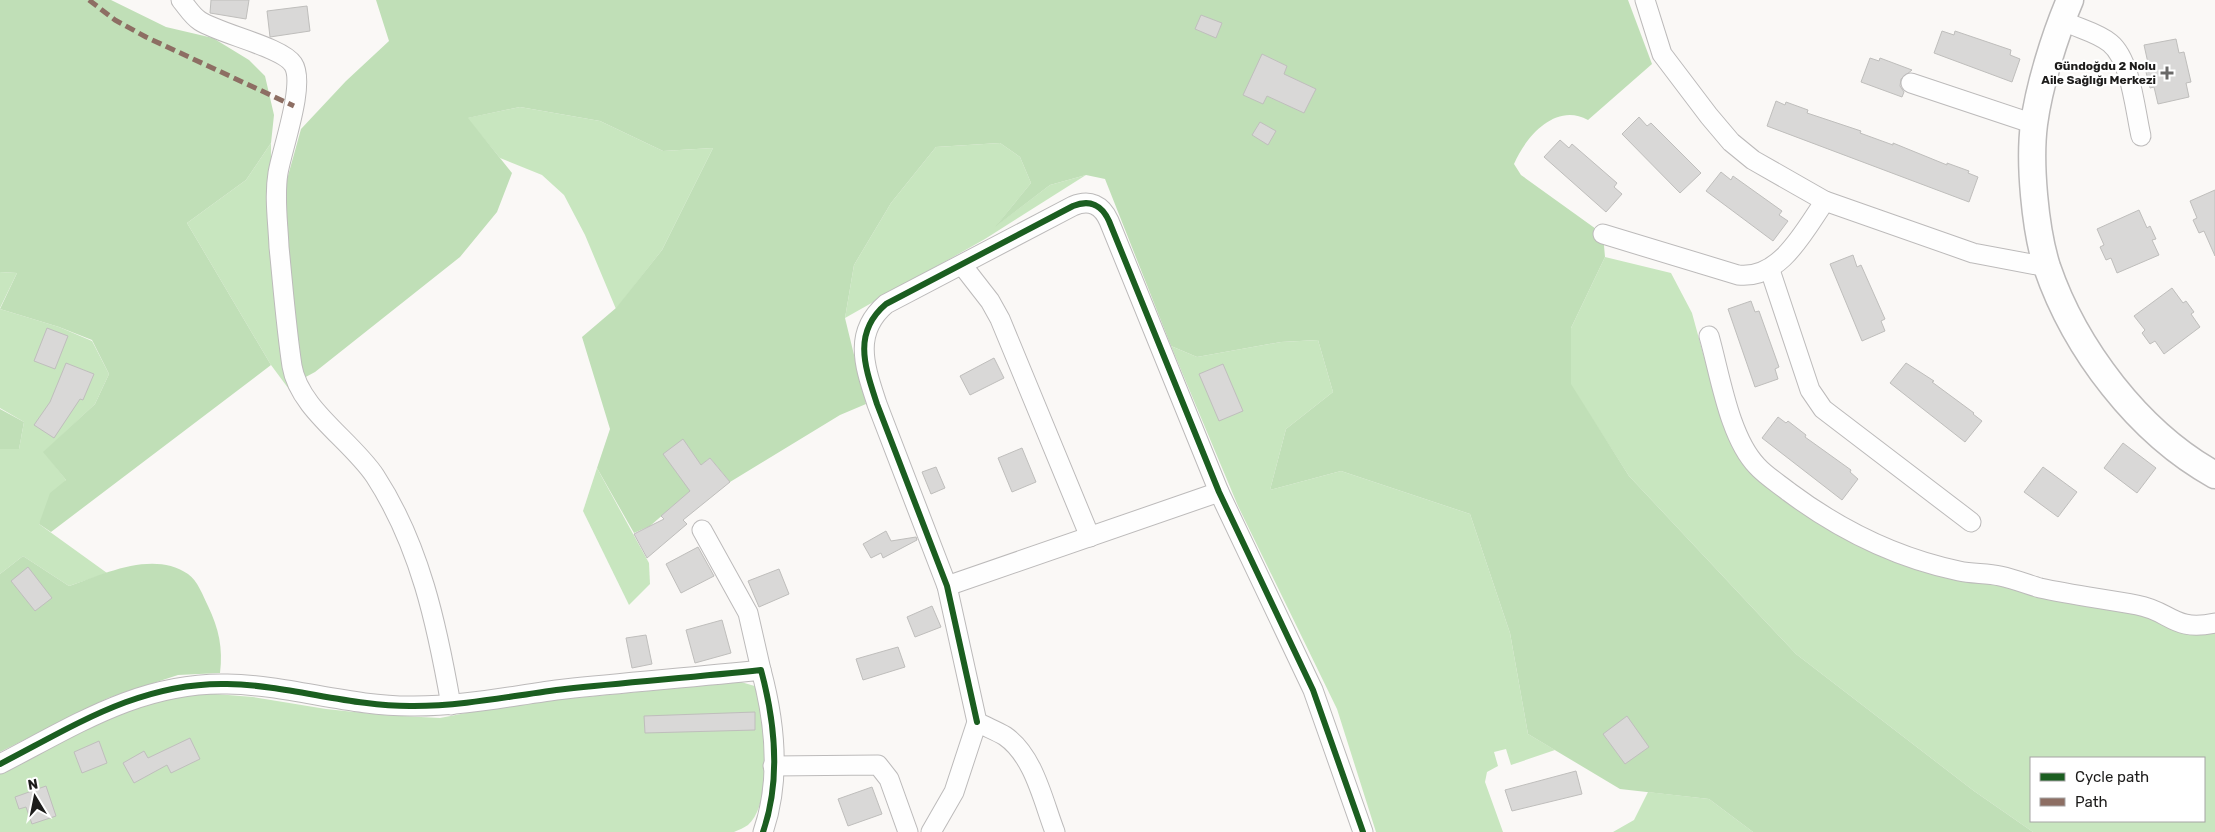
<svg xmlns="http://www.w3.org/2000/svg" width="2215" height="832" font-family="Rubik,sans-serif">
  <style>
    .green { fill: #c8e6bf; fill-rule: evenodd }
    .forest { fill: #c0dfb7 }
    .building { fill: #d9d8d7; stroke: #bfbebc }
    .lines { fill: none; stroke-linecap: round; stroke-linejoin: round }
    .street-casing { stroke: #bcbaba; stroke-width: 21 }
    .secondary-casing { stroke: #bcbaba; stroke-width: 29 }
    .street { stroke: #fefefe; stroke-width: 19 }
    .secondary { stroke: #fefefe; stroke-width: 26 }
    .quiet { stroke: #8d6e63; stroke-width: 5; stroke-dasharray: 10 5; stroke-linecap: butt }
    .cycleway-casing { stroke: #fff; stroke-width: 9 }
    .cycleway { stroke: #1b5e20; stroke-width: 6 }
    .poi-dot { fill: #6a6968; stroke: #fff; stroke-width: 2 }
    .labels { text-anchor: middle; stroke-width: 4.5; stroke-linejoin: round; paint-order: stroke }
    .poi-label { font-size: 12px; font-weight: bold; fill: #1d1c1b; stroke: #fff; text-anchor: end }
  </style>
  <rect width="100%" height="100%" fill="#faf8f6"/>
  <g class="green">
    <polygon points="520,107 600,121 663,151 713,148 662,250 616,309 585,235 564,195 542,175 500,158 467,118"/>
    <path d="M271 143C271 226 273 311 291 392L271 365 187 223 246 180Z"/>
    <polygon points="1000,143 1020,157 1031,183 997,225 1050,185 1086,175 985,239 845,318 854,265 891,203 936,147"/>
    <path d="M1605 257 1671 273 1692 313 1716 401 1731 443 1746 466 1891 557 2106 604 2215 632V832H2033L1974 791 1796 654 1629 476 1570 384 1571 328ZM2031 758H2204V821H2031Z"/>
    <polygon points="0,272 17,273 0,308"/>
    <polygon points="0,309 59,327 92,341 109,374 95,404 44,452 66,480 39,524 107,573 69,586 23,556 0,574 0,449 19,449 24,422 0,408"/>
    <polygon points="1318,340 1333,392 1286,429 1270,490 1341,471 1470,514 1510,633 1528,734 1555,750 1511,765 1506,749 1494,752 1498,766 1487,772 1485,782 1503,832 1376,832 1337,709 1238,506 1171,346 1197,357 1281,342"/>
    <polygon points="597,468 649,563 650,584 629,605 583,511"/>
    <path d="M741 682 758 687C762 719 775 801 748 825 744 828 738 830 734 832H0V770L117 713 162 700 203 693 253 697 326 709 383 715 440 718 512 704Z"/>
    <polygon points="1648,792 1709,799 1753,832 1613,832 1634,820"/>
  </g>
  <g class="forest">
    <polygon points="0,0 111,0 166,27 213,38 249,60 265,76 274,115 271,143 246,180 187,223 271,365 51,532 39,524 50,493 66,480 43,452 95,404 109,374 92,340 59,327 0,309 17,273 0,272"/>
    <path d="M376 0H1628L1652 64 1588 120C1556 102 1526 136 1514 164L1521 175 1603 234 1605 257 1571 328V384L1629 476 1796 654 1974 791 2033 832H1753L1709 799 1620 789 1528 734 1510 633 1470 514 1341 471 1270 490 1286 429 1333 392 1318 340 1281 342 1197 357 1171 346 1105 179 1086 175 1050 185 995 227 1031 183 1020 157 1000 143 936 147 891 203 854 265 845 318 866 404 840 415 730 482 710 458 695 470 703 480 650 526 634 533 597 468 610 429 582 337 616 308 662 250 713 148 663 151 600 121 520 107 468 118 512 173 497 212 460 257 315 372 302 379 287 238 286 183 301 129 346 81 389 41Z"/>
    <polygon points="0,409 24,422 19,449 0,449"/>
    <path d="M23 556 69 586C104 574 153 550 188 574 198 581 203 596 208 606 219 629 223 648 220 673L178 675 108 698 0 752V574Z"/>
  </g>
  <g class="building">
    <polygon points="211,0 249,0 246,19 210,13"/>
    <polygon points="307,6 310,31 270,37 267,11"/>
    <polygon points="1201,15 1222,23 1216,38 1195,29"/>
    <polygon points="1942,31 1954,35 1955,31 2011,50 2010,55 2020,59 2012,82 1934,53"/>
    <polygon points="2176,39 2179,53 2184,52 2191,82 2186,83 2189,97 2158,104 2154,87 2150,88 2144,64 2148,63 2144,45"/>
    <polygon points="1262,54 1287,66 1284,74 1316,89 1304,113 1267,96 1263,104 1243,95"/>
    <polygon points="1870,58 1879,61 1880,58 1912,70 1901,79 1900,86 1904,92 1902,97 1861,82"/>
    <polygon points="1776,101 1785,105 1786,102 1808,110 1807,113 1861,131 1860,133 1893,145 1893,143 1947,165 1947,163 1969,171 1968,173 1978,177 1969,202 1767,126"/>
    <polygon points="1639,117 1647,126 1651,123 1701,173 1680,193 1622,134"/>
    <polygon points="1260,122 1276,131 1268,145 1252,135"/>
    <polygon points="1560,140 1569,148 1572,144 1617,183 1614,187 1622,194 1606,212 1544,157"/>
    <polygon points="1721,172 1731,180 1733,176 1782,211 1779,215 1788,221 1773,241 1706,191"/>
    <polygon points="2215,190 2215,256 2204,231 2199,233 2193,220 2197,218 2190,201"/>
    <polygon points="2139,210 2147,228 2150,226 2156,239 2152,240 2159,255 2117,273 2111,258 2106,260 2100,247 2104,245 2097,229"/>
    <polygon points="1853,255 1857,267 1861,265 1885,319 1881,321 1885,331 1862,341 1830,264"/>
    <polygon points="2172,288 2183,303 2186,301 2194,312 2191,314 2200,327 2164,354 2155,341 2150,344 2142,333 2145,330 2134,316"/>
    <polygon points="1751,301 1755,312 1759,311 1779,367 1775,369 1778,379 1755,387 1728,309"/>
    <polygon points="47,328 68,336 55,369 34,361"/>
    <polygon points="994,358 1004,378 970,395 960,376"/>
    <polygon points="66,363 94,374 83,400 80,399 54,438 34,425 50,402"/>
    <polygon points="1906,363 1934,381 1932,382 1974,413 1973,414 1982,421 1965,442 1890,383"/>
    <polygon points="1223,364 1243,411 1219,421 1199,374"/>
    <polygon points="1778,417 1786,423 1788,421 1806,435 1805,437 1851,470 1850,472 1858,479 1842,500 1762,438"/>
    <polygon points="683,439 701,465 710,458 730,482 683,520 687,524 647,558 634,534 664,519 661,516 690,491 663,454"/>
    <polygon points="2123,443 2156,468 2137,493 2104,468"/>
    <polygon points="1022,448 1036,482 1012,492 998,458"/>
    <polygon points="936,467 945,488 931,494 922,472"/>
    <polygon points="2043,467 2077,492 2058,517 2024,492"/>
    <polygon points="886,531 891,541 916,537 917,540 883,558 881,553 871,558 863,544"/>
    <polygon points="698,547 714,576 681,593 666,564"/>
    <polygon points="28,567 52,598 35,611 11,581"/>
    <polygon points="779,569 789,594 759,607 748,581"/>
    <polygon points="932,606 941,627 915,637 907,617"/>
    <polygon points="722,620 731,653 695,663 686,630"/>
    <polygon points="646,635 652,664 632,668 626,638"/>
    <polygon points="898,647 905,667 863,680 856,659"/>
    <polygon points="755,712 755,730 645,733 644,716"/>
    <polygon points="1627,716 1649,747 1625,764 1603,734"/>
    <polygon points="190,738 200,759 171,773 167,765 134,783 123,763 144,751 148,758"/>
    <polygon points="99,741 107,763 82,773 74,752"/>
    <polygon points="1576,771 1582,794 1512,811 1505,790"/>
    <polygon points="46,786 56,816 32,824 26,807 19,809 15,797"/>
    <polygon points="872,787 882,814 848,826 838,799"/>
  </g>
  <g class="lines">
    <defs>
      <g id="street">
        <path d="M181 0C187 7 192 16 200 21 220 34 282 47 293 64 306 83 282 149 278 173 274 197 278 222 279 247 283 286 286 326 292 366 299 409 351 440 375 476 420 545 437 625 451 705"/>
        <polyline points="1645,0 1662,54 1709,116 1731,142 1753,160 1825,201 1973,253 2047,267"/>
        <path d="M2062 20C2076 28 2097 32 2110 43 2131 60 2135 110 2141 136"/>
        <polyline points="1911,83 2034,124"/>
        <path d="M1603 234 1738 275C1780 280 1804 231 1825 201"/>
        <polyline points="962,265 990,301 1000,319 1090,537"/>
        <polyline points="1770,270 1810,390 1823,409 1971,522"/>
        <path d="M1709 336C1720 374 1729 437 1757 466 1766 476 1779 484 1789 492 1840 530 1897 558 1959 571 1972 574 1987 573 2000 576 2014 579 2027 584 2040 588 2072 595 2105 599 2137 605 2171 611 2173 632 2215 623"/>
        <polyline points="702,530 748,613 761,670"/>
        <polyline points="947,586 1219,492"/>
        <path d="M977 722 947 586 877 404C865 367 852 333 886 304L1073 206C1090 199 1102 205 1109 221L1219 492 1313 690 1363 832"/>
        <path d="M0 764C74 726 140 682 227 684 289 685 351 707 414 706 465 706 515 695 565 689 630 682 696 677 761 670 775 722 781 780 763 832"/>
        <polyline points="773,766 878,765 889,779 908,832"/>
        <path d="M931 832 954 792 977 722C986 727 997 731 1005 736 1034 756 1043 801 1055 832"/>
      </g>
      <path id="secondary" d="M2070 0C2055 35 2039 86 2034 124 2029 163 2035 229 2047 267 2075 349 2139 433 2215 475"/>
    </defs>
    <use href="#street" class="street-casing"/>
    <use href="#secondary" class="secondary-casing"/>
    <use href="#street" class="street"/>
    <use href="#secondary" class="secondary"/>
    <polyline class="quiet" points="89,0 115,20 146,37 294,106"/>
    <defs>
      <g id="cycleway">
        <path d="M977 722 947 586 877 404C865 367 852 333 886 304L1073 206C1090 199 1102 205 1109 221L1219 492 1313 690 1363 832"/>
        <path d="M0 764C74 726 140 682 227 684 289 685 351 707 414 706 465 706 515 695 565 689 630 682 696 677 761 670 775 722 781 780 763 832"/>
      </g>
    </defs>
    <use href="#cycleway" class="cycleway-casing"/>
    <use href="#cycleway" class="cycleway"/>
  </g>
  <path class="poi-dot" d="M2164.5 65.5h5v5h5v5h-5v5h-5v-5h-5v-5h5z"/>
  <g class="labels">
    <g class="poi-label">
      <text x="2156" y="70">Gündoğdu 2 Nolu<tspan x="2156" dy="14">Aile Sağlığı Merkezi</tspan></text>
    </g>
  </g>
  <rect x="2030" y="757" width="175" height="65" fill="#ffffff" stroke="#a5a4a4"/>
  <rect x="2040" y="773" width="25" height="8" fill="#1b5e20" stroke="#a5a4a4"/>
  <text x="2075" y="782" font-size="15" fill="#1d1c1b">Cycle path</text>
  <rect x="2040" y="798" width="25" height="8" fill="#8d6e63" stroke="#a5a4a4"/>
  <text x="2075" y="807" font-size="15" fill="#1d1c1b">Path</text>
  <g transform="translate(35 797) rotate(350)" stroke="#ffffff" stroke-width="4" paint-order="stroke">
  <path d="M0-4L9 19L0 12L-9 19Z" fill="#1d1c1b"/>
  <text y="-8" font-size="14" font-weight="bold" text-anchor="middle" fill="#1d1c1b">N</text>
  </g>
</svg>
